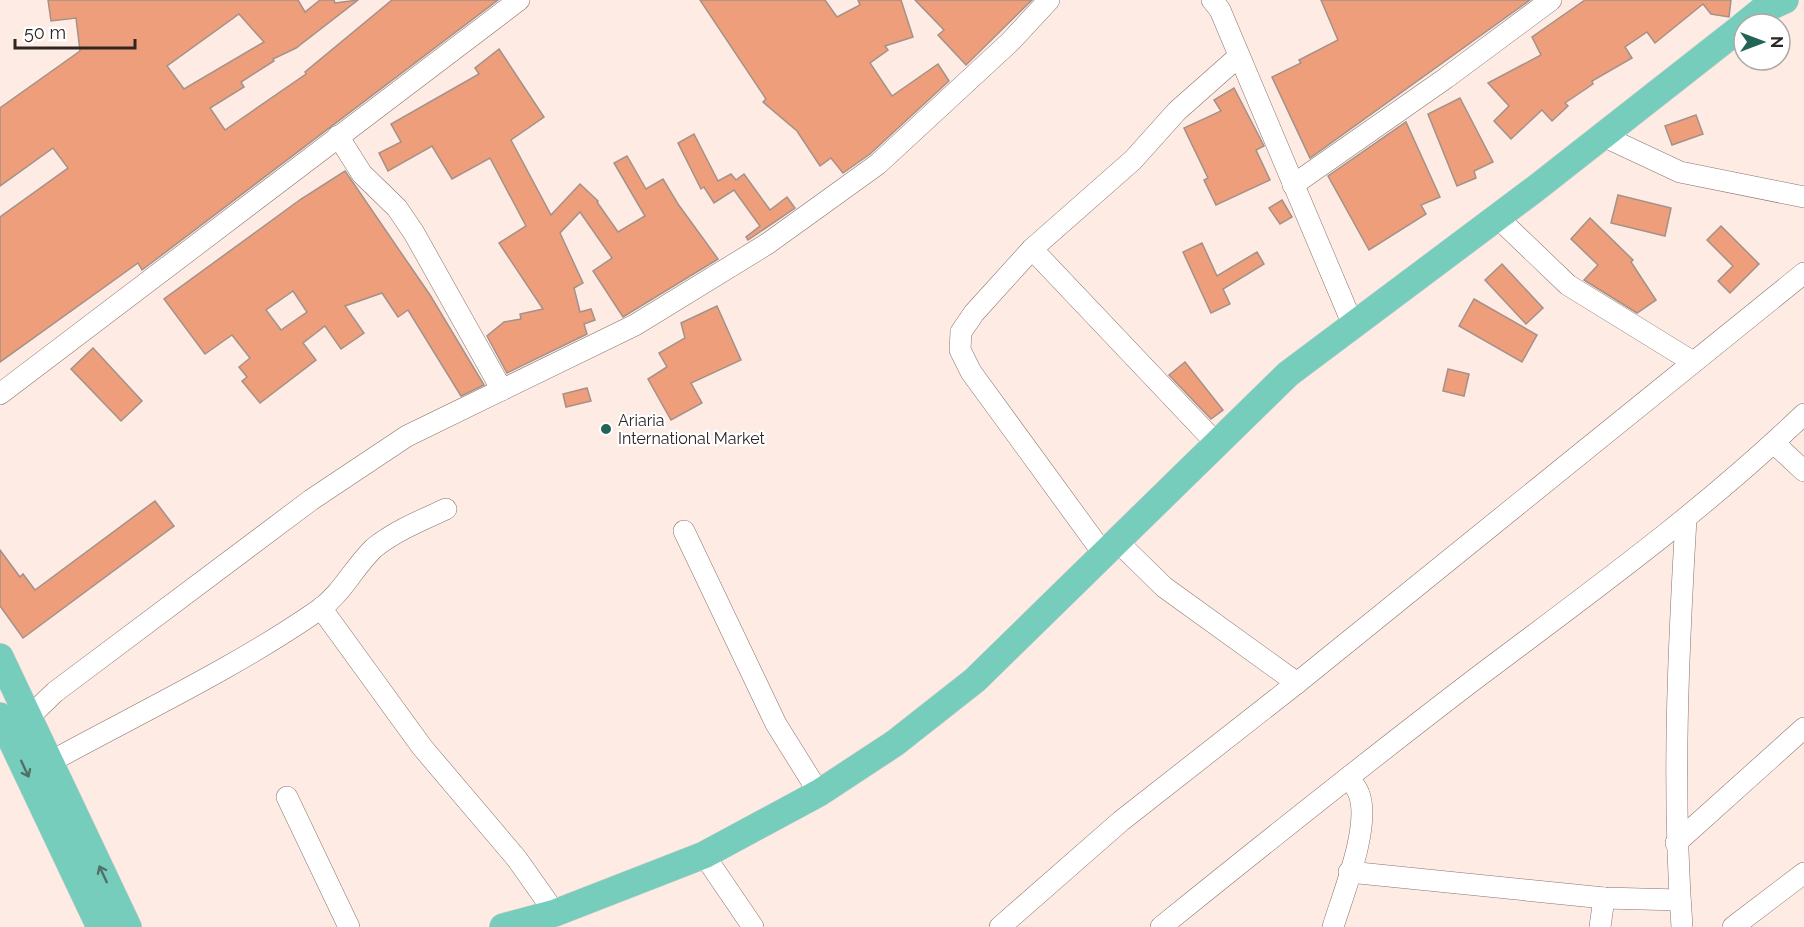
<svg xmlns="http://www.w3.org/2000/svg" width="1804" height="927" font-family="Raleway,sans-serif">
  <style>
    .building { fill: #ee9e7b; stroke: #a49188; stroke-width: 1.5; fill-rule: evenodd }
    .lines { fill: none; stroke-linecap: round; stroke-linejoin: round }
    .minor-casing { stroke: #87746c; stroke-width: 22 }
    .major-casing { stroke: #d1cfcf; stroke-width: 28 }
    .minor { stroke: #fff; stroke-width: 21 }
    .major { stroke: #77cdbc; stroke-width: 27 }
    .oneway { stroke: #4f7168 }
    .poi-dot { fill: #226556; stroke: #fff; stroke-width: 2 }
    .labels { text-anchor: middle; stroke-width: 4.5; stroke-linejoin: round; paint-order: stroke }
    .poi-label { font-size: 16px; fill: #2e2623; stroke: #fff; text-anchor: start }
  </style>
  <rect width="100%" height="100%" fill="#fdebe4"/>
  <g class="building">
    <path d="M48 0H298L305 12 320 0H334L335 3 358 0 296 48 273 59 274 61 241 82 244 87 210 108 225 130 306 74 305 72 392 0H498L142 270 138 263 0 362V217L68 168 53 148 0 186V108L80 51 76 18 51 21ZM239 14 264 42 184 89 167 66Z"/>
    <polygon points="700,0 825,0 837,17 860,5 858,0 901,0 913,37 885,46 888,50 870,63 892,96 938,64 949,81 870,154 843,173 831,158 820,166 797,131 763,102 766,99"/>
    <polygon points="915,0 1032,0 966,65 938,35 944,30"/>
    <polygon points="1321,0 1530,0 1310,158 1272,77 1301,63 1299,60 1338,40"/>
    <polygon points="1585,0 1731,0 1729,17 1711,14 1703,4 1655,43 1647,32 1625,47 1632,58 1592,81 1593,84 1565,103 1568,106 1552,121 1542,110 1511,139 1494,121 1509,106 1488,83 1541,55 1532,37"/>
    <polygon points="499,49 544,117 511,140 551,215 580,184 598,201 597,202 618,232 645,216 614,163 627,156 646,189 663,179 678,204 718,259 623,317 593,271 612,258 580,212 560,233 583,283 574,288 580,312 591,309 595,320 584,324 587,334 507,373 487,336 504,322 521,319 520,314 543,309 499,243 526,226 490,158 452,179 432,146 388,171 379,153 401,142 391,124 479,74 475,68"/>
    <polygon points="1234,88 1264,146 1256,150 1270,180 1216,205 1204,180 1208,178 1184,128 1221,111 1214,100"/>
    <polygon points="1460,98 1493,162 1474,171 1476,178 1457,186 1428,114"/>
    <polygon points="1696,115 1703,134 1672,145 1665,126"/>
    <polygon points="1406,122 1440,197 1421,205 1426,214 1369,250 1328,176"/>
    <polygon points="694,134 718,181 731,174 736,180 744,174 770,210 787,197 795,208 748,240 746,237 760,226 734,190 714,203 704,187 701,189 678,143"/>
    <path d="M345 171 430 295 484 385 461 396 408 310 398 317 382 293 345 306 364 333 341 349 325 326 303 343 316 360 260 403 242 381 247 377 239 367 250 358 232 335 205 354 164 299 301 199ZM293 291 307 312 281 330 266 310Z"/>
    <polygon points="1618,195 1671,208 1665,236 1611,223"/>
    <polygon points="1282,200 1292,217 1280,224 1269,208"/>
    <polygon points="1590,218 1633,260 1631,262 1656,300 1637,313 1584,280 1598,265 1571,239"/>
    <polygon points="1721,226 1759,264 1730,293 1718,281 1733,266 1707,240"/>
    <polygon points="1202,243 1217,276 1257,252 1264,264 1223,289 1230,304 1211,313 1183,252"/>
    <polygon points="1502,264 1543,308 1526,324 1485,280"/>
    <polygon points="1474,299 1537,335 1522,362 1459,326"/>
    <polygon points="717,306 741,360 691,383 702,403 671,420 648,379 667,367 659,353 685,338 681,323"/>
    <polygon points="93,348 142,401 121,421 71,369"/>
    <polygon points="1185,362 1223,410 1211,419 1169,375"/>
    <polygon points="1448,369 1469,374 1464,396 1443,391"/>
    <polygon points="587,388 591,401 566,407 563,394"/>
    <polygon points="155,501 174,526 23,638 0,606 0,550 20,577 23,574 35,590"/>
  </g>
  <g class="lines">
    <defs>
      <g id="minor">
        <polyline points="1212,0 1220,10 1353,325"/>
        <polyline points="338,136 362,174 397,208 414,233 502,390"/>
        <polyline points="1603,136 1680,172 1804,197"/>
        <polyline points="1293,185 1446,78 1551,0"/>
        <polyline points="1496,216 1568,285 1693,362"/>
        <polyline points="1032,249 1216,443"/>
        <polyline points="0,394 519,0"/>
        <polyline points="1774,443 1804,471"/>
        <polyline points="684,531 776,724 819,793"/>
        <polyline points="1116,540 1164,587 1297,683"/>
        <polyline points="1103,553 971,372 960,350 961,332 974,313 1032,249 1133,160 1177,111 1238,57"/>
        <polyline points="321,608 422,747 517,859 555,913"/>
        <polyline points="29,717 55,692 311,500 407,436 635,325 767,244 878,164 1010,42 1049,0"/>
        <path d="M50 762C139 713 237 667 320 609 343 592 354 567 374 548 395 531 422 520 446 509"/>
        <polyline points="287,797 349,927"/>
        <polyline points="1676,843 1804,728"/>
        <polyline points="704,855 753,927"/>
        <polyline points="1349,872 1604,898 1680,900"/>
        <polyline points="1000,927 1121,821 1297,683 1804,273"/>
        <path d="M1161 927C1265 843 1369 760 1475 679 1588 594 1702 512 1804 414"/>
        <path d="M1333 927C1343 894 1371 826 1359 794 1357 788 1352 783 1349 777"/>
        <polyline points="1600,927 1604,898"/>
        <path d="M1682 927C1672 790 1678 655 1686 519"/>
        <polyline points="1733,927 1804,873"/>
      </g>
      <g id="major">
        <polyline points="1745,24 1761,11 1785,0"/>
        <polyline points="0,657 128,927"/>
        <polyline points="0,716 100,927"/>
        <polyline points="503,927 555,913 704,855 819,793 895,743 975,680 1288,374 1535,189 1744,25"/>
      </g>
    </defs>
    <use href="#minor" class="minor-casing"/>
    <use href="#major" class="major-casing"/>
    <use href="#minor" class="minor"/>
    <use href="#major" class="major"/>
  </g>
  <defs><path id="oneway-shaft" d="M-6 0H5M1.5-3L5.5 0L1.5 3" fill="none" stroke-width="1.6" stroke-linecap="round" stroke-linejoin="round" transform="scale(1.5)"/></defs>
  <g class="oneway">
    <use href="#oneway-shaft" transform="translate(25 769) rotate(65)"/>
    <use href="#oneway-shaft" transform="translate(103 874) rotate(-115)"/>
  </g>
  <circle class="poi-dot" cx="606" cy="429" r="6"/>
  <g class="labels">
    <g class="poi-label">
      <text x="618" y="426">Ariaria<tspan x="618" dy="18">International Market</tspan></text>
    </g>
  </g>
  <g transform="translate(1762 42) rotate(90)"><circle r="28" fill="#ffffff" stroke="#aba8a7" stroke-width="1.5"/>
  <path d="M0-4.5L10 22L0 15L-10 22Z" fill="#226556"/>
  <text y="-9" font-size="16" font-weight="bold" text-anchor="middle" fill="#2e2623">N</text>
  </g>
  <path d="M15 39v9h120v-9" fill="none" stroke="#2e2623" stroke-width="3"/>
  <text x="24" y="39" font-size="18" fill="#2e2623" stroke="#ffffff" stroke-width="4.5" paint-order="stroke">50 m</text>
</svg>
